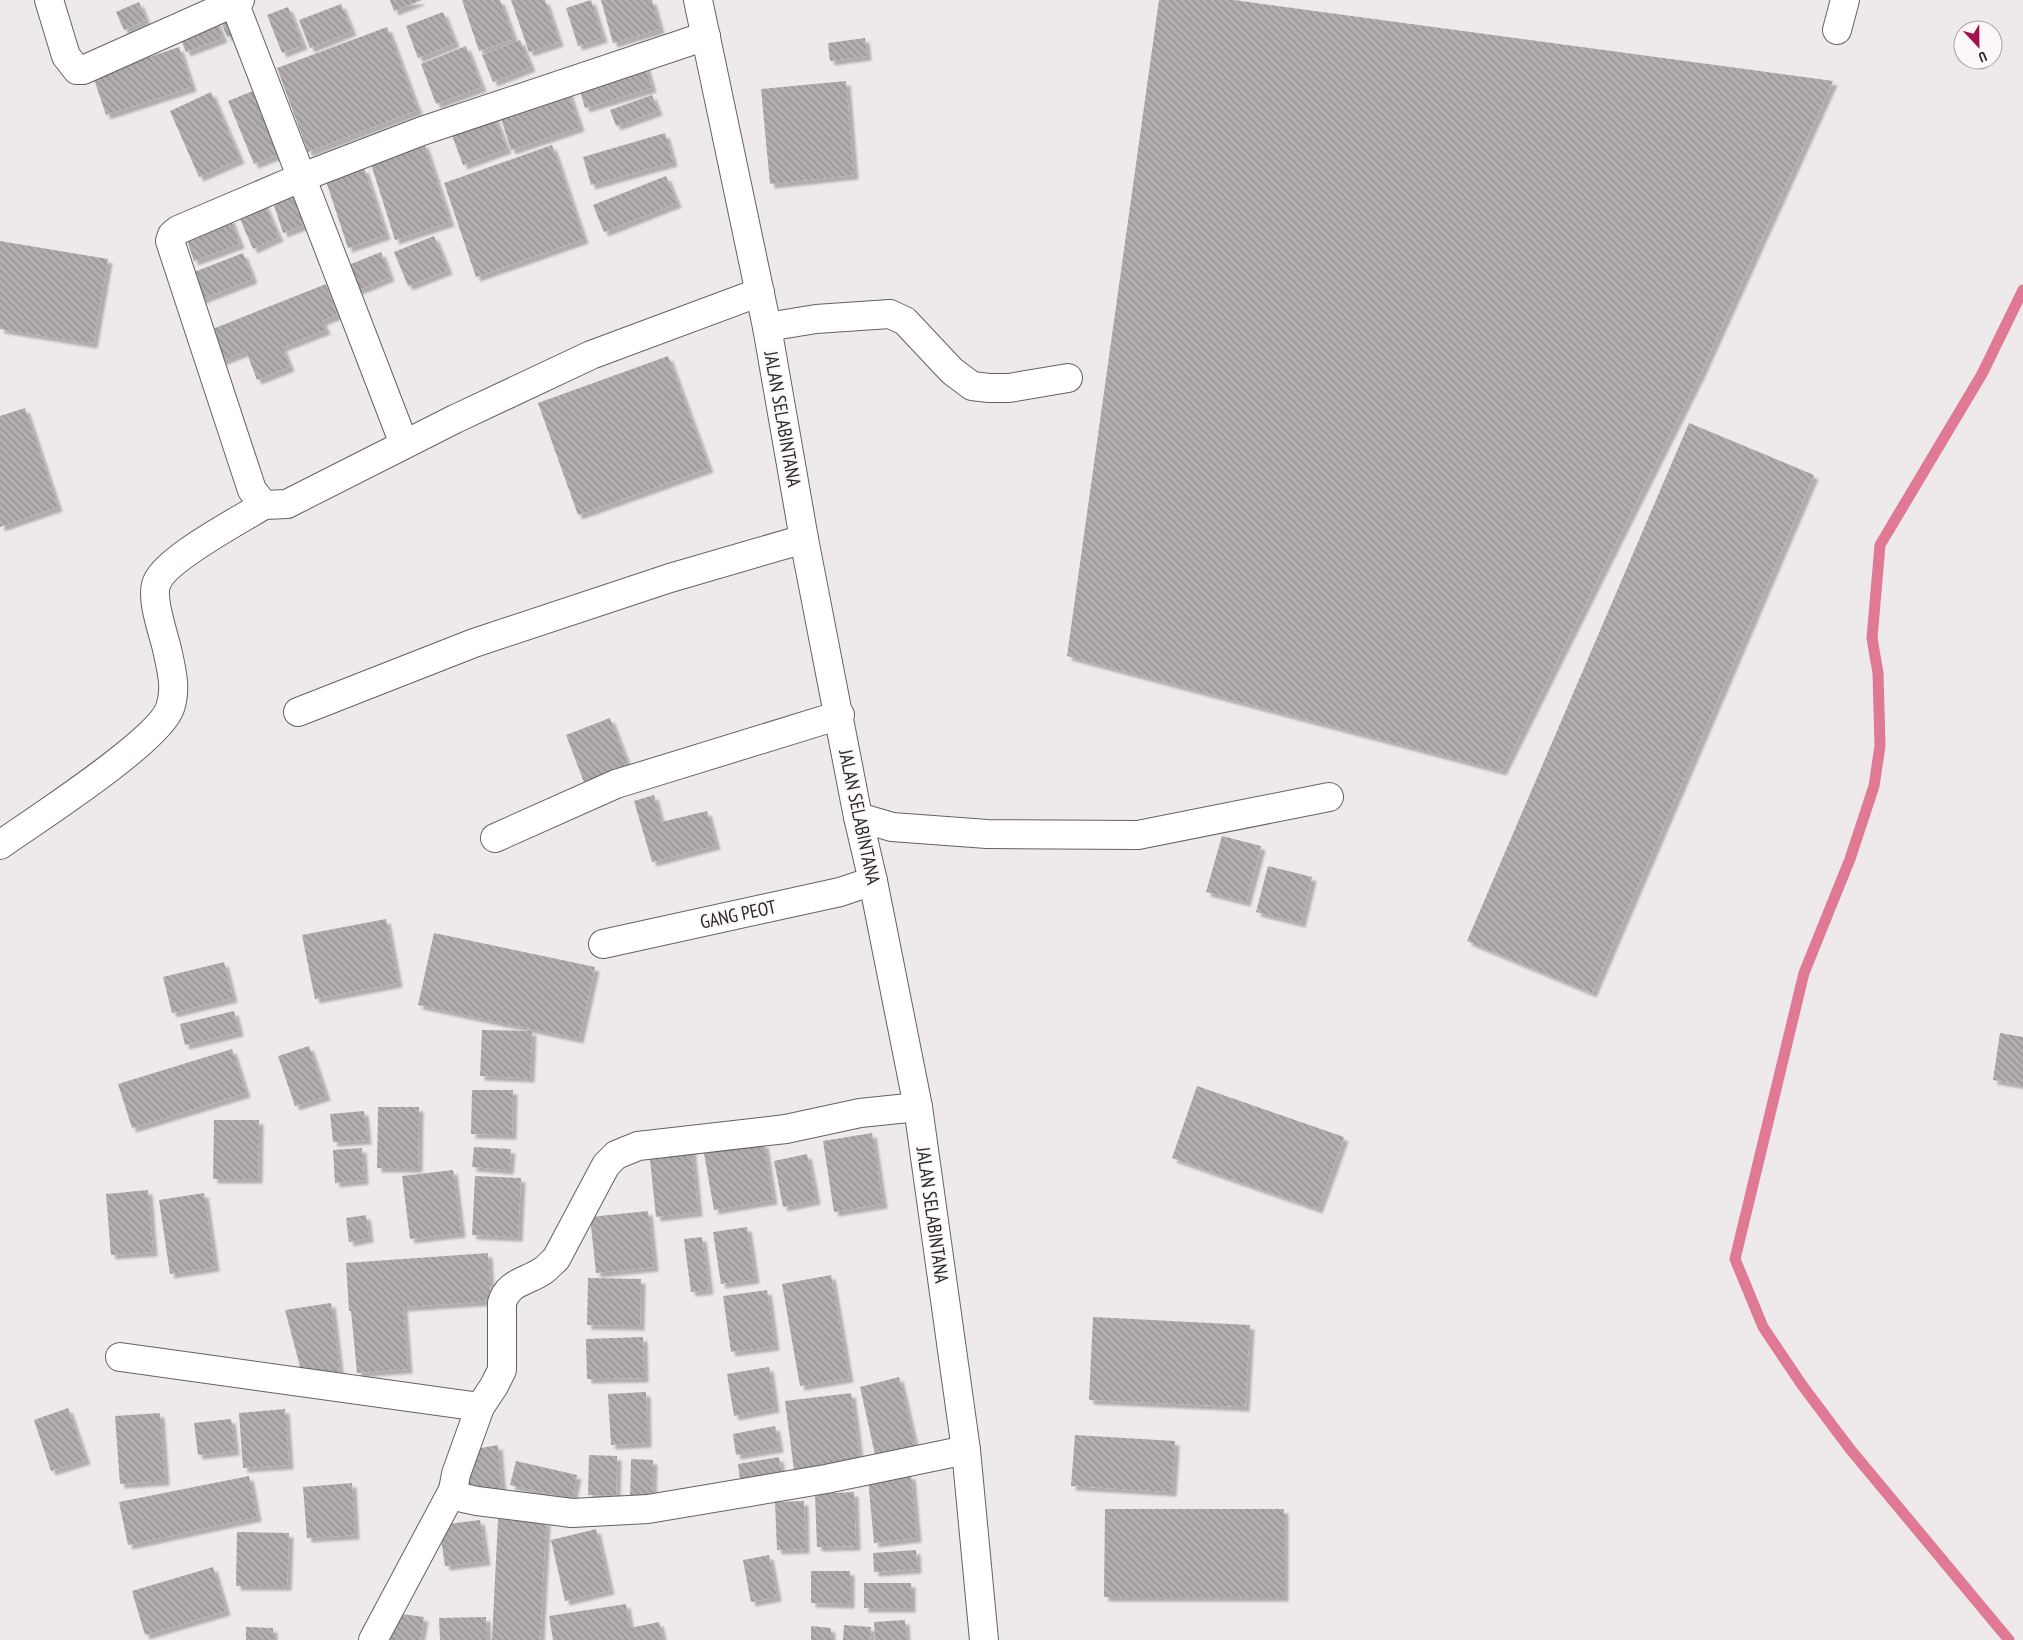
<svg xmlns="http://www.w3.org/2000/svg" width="2023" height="1640" font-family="'PT Sans Narrow',sans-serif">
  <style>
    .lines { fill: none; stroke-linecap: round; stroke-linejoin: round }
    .stream { stroke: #e07993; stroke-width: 11 }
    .building { fill: url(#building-back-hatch); filter: url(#shadow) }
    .minor-casing { stroke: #656162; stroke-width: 30 }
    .minor { stroke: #fff; stroke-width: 28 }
    .labels { text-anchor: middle; stroke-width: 4; stroke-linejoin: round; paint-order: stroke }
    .street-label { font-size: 19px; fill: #282627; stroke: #fcf7f8 }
  </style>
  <defs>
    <pattern id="building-back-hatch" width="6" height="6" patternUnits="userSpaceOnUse" patternTransform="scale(1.25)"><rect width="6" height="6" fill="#b2aeae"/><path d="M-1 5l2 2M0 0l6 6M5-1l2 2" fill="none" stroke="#918d8e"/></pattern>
    <filter id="shadow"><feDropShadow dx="4.5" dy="4.5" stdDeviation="1" flood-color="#0004"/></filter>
  </defs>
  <rect width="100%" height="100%" fill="#eeeaeb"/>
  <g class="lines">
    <polyline class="stream" points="2009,1640 1850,1449 1802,1385 1763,1327 1735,1259 1804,973 1850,859 1874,786 1880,746 1878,673 1872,638 1880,545 1982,374 2023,290"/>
  </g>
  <g class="building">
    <polygon points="390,0 422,0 394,11"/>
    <polygon points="462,0 500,0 514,39 479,51"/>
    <polygon points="511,0 545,0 559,42 529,52"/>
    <polygon points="591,0 603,38 578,46 566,8"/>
    <polygon points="601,0 652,0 660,29 613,43"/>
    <polygon points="1159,0 1234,0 1833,81 1700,374 1502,771 1067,656"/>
    <polygon points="139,2 146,20 124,30 116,12"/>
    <polygon points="341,4 352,31 310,48 299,20"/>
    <polygon points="288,7 303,45 282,53 267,15"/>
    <polygon points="443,12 455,43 418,58 406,26"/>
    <polygon points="218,13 240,31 227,37"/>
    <polygon points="214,16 223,38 186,52 177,30"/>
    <polygon points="387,27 418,110 308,152 277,68"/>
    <polygon points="865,38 867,56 830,61 828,43"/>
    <polygon points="520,40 531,67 493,82 482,55"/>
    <polygon points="466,46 482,87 436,104 421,64"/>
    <polygon points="179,47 192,87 106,115 93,76"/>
    <polygon points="645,64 652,88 585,108 578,84"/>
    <polygon points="846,81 854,175 770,184 761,89"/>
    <polygon points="567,88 580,127 511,150 499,112"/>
    <polygon points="258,89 284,152 254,164 228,101"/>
    <polygon points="211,92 240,159 199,177 170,111"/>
    <polygon points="652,95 658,111 616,126 610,110"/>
    <polygon points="493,113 507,149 463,165 450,130"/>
    <polygon points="665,133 673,162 591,185 583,157"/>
    <polygon points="424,143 450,222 395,240 370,161"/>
    <polygon points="552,145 584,239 476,277 444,183"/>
    <polygon points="364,168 386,235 348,248 326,181"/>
    <polygon points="666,176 677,203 604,232 593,205"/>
    <polygon points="293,192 304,225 283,233 272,199"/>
    <polygon points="263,201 279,237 253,249 237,212"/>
    <polygon points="230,218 240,244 194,261 185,235"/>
    <polygon points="434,236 448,270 408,286 394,252"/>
    <polygon points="0,241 108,259 93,344 0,329"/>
    <polygon points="381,252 390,277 351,293 341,268"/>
    <polygon points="243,253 253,279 199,300 189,274"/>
    <polygon points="326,284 337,315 322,321 326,330 282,347 290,367 257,380 246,351 221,361 210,330"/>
    <polygon points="668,356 709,468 578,515 538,403"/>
    <polygon points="25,408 58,507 0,527 0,416"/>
    <polygon points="1689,423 1814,475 1592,993 1467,941"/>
    <polygon points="610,718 628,765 584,782 566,735"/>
    <polygon points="654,795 661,822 707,811 716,845 652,862 634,801"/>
    <polygon points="1222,836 1261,846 1246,902 1206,892"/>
    <polygon points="1268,866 1312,877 1301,923 1256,912"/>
    <polygon points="386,919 398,983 315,999 302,935"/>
    <polygon points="434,933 595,967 579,1039 418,1005"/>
    <polygon points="224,962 233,998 172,1013 163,977"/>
    <polygon points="234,1011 239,1032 185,1045 180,1024"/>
    <polygon points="482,1030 532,1031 530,1078 480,1076"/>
    <polygon points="2000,1033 2023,1037 2023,1085 1993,1080"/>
    <polygon points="309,1046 326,1096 295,1106 278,1056"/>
    <polygon points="232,1049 246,1093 132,1128 118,1084"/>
    <polygon points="1197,1086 1344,1137 1318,1209 1172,1158"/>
    <polygon points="472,1090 513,1090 512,1135 471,1134"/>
    <polygon points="378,1107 419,1107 418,1168 377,1168"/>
    <polygon points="364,1111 367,1140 333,1142 330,1114"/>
    <polygon points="214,1120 259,1120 258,1179 213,1179"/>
    <polygon points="872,1133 883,1204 834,1212 823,1141"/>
    <polygon points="764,1143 773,1200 714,1210 704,1153"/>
    <polygon points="691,1145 698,1212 656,1217 649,1150"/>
    <polygon points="474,1147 511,1149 509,1170 472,1167"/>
    <polygon points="362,1148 364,1180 335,1183 333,1150"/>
    <polygon points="807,1154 816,1200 783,1207 774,1161"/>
    <polygon points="453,1170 461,1233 410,1239 402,1176"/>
    <polygon points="475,1176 521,1178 518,1237 472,1235"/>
    <polygon points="148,1190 153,1252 111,1255 106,1194"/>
    <polygon points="204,1193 215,1267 170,1274 159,1200"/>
    <polygon points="648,1211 654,1267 596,1273 590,1217"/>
    <polygon points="366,1215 369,1238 349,1242 346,1218"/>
    <polygon points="747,1227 755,1279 721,1284 713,1232"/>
    <polygon points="702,1237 709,1290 691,1292 684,1239"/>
    <polygon points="488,1253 491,1301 403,1307 408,1369 357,1373 351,1311 349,1311 346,1263"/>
    <polygon points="831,1275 849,1378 800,1386 782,1284"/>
    <polygon points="588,1278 641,1279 640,1326 587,1325"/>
    <polygon points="767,1290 775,1346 731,1352 723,1296"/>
    <polygon points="331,1303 341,1383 302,1374 285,1310"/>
    <polygon points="1093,1317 1250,1325 1245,1407 1089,1400"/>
    <polygon points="643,1337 644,1378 587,1379 586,1339"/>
    <polygon points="769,1367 775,1408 734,1416 727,1374"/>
    <polygon points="899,1377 916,1450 876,1459 860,1387"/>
    <polygon points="646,1392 647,1443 611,1445 608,1394"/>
    <polygon points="851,1393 861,1469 795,1478 785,1401"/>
    <polygon points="68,1408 86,1460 51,1471 34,1420"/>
    <polygon points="285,1409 289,1465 243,1468 239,1413"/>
    <polygon points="160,1413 165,1481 120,1484 115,1416"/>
    <polygon points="231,1419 235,1451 198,1455 194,1423"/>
    <polygon points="775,1426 779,1448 736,1455 733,1434"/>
    <polygon points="1075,1435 1175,1441 1172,1492 1071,1486"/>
    <polygon points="498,1445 502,1492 466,1495 470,1450"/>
    <polygon points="589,1455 617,1456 616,1496 588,1495"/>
    <polygon points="779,1457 783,1483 741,1489 738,1464"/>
    <polygon points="631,1459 653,1460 652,1502 630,1502"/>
    <polygon points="516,1461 577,1475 572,1499 510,1485"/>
    <polygon points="911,1475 917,1538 874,1543 868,1479"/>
    <polygon points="249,1476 257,1517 128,1545 119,1502"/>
    <polygon points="352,1483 355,1535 307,1538 303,1487"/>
    <polygon points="854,1492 856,1546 817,1547 815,1494"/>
    <polygon points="804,1501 805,1549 777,1550 775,1502"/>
    <polygon points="1105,1509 1284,1509 1284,1597 1104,1597"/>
    <polygon points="498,1519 546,1521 540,1640 492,1640"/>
    <polygon points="480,1520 486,1561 445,1566 439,1525"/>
    <polygon points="596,1529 610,1590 565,1601 551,1540"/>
    <polygon points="237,1532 289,1533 287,1586 236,1586"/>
    <polygon points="916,1550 917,1569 874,1572 873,1553"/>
    <polygon points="769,1555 777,1597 751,1602 743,1560"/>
    <polygon points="213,1567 226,1611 145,1635 132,1591"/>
    <polygon points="811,1571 850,1571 850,1604 811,1603"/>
    <rect x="864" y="1583" width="47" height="25"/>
    <polygon points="626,1604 630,1628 659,1622 663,1640 553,1640 549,1616"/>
    <polygon points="394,1613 424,1617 420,1640 390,1640"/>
    <polygon points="486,1617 487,1640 440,1640 439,1618"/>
    <polygon points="905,1620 906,1640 875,1640 874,1622"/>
    <polygon points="844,1625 871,1627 870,1640 843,1640"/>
    <polygon points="811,1626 831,1628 831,1640 811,1640"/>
    <polygon points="246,1627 273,1628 273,1640 246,1640"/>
  </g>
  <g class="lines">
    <defs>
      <g id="minor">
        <polyline points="49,0 66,56 77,70 83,70 240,0"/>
        <polyline points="698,0 767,327 804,539 858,817 873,881 918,1107 966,1450 984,1640"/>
        <polyline points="234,2 404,444"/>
        <polyline points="1837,30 1845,0"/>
        <polyline points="706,36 422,131 300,178 178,230 172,235 170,241 252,490 264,505 287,504 455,419 591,355 760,292"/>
        <polyline points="767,327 816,319 890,314 905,321 952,371 972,386 989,388 1009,388 1068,378"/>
        <polyline points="298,712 474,643 670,578 804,539"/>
        <polyline points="858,817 892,827 987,834 1138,835 1329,797"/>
        <polyline points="495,838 616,784 840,715"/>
        <path d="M0 845C34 821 159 741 170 708 177 688 171 668 167 649 163 632 150 597 157 582 167 558 240 520 264 505"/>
        <polyline points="603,944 840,892 873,881"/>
        <polyline points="120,1357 480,1407"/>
        <polyline points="453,1490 463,1498 477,1501 572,1513 648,1509 826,1479 966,1450"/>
        <path d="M373 1640 453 1490 456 1474 480 1407 494 1386 502 1370V1303C508 1281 528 1282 544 1270 548 1267 552 1262 556 1259L606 1165 616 1155 638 1146 786 1129 860 1113 918 1107"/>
      </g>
    </defs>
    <use href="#minor" class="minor-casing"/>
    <use href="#minor" class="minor"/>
  </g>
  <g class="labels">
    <g class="street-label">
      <text transform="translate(783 419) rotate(80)" y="7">JALAN SELABINTANA</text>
      <text transform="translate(860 817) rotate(78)" y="7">JALAN SELABINTANA</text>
      <text transform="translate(738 914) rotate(-12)" y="7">GANG PEOT</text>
      <text transform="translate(933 1215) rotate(82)" y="7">JALAN SELABINTANA</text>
    </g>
  </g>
  <g transform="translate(1978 45) rotate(158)"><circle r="24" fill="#fcf7f8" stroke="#a7a3a4"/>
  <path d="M0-4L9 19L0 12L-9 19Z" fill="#a5114d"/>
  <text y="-8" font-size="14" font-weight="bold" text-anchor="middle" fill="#282627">U</text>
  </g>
</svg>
